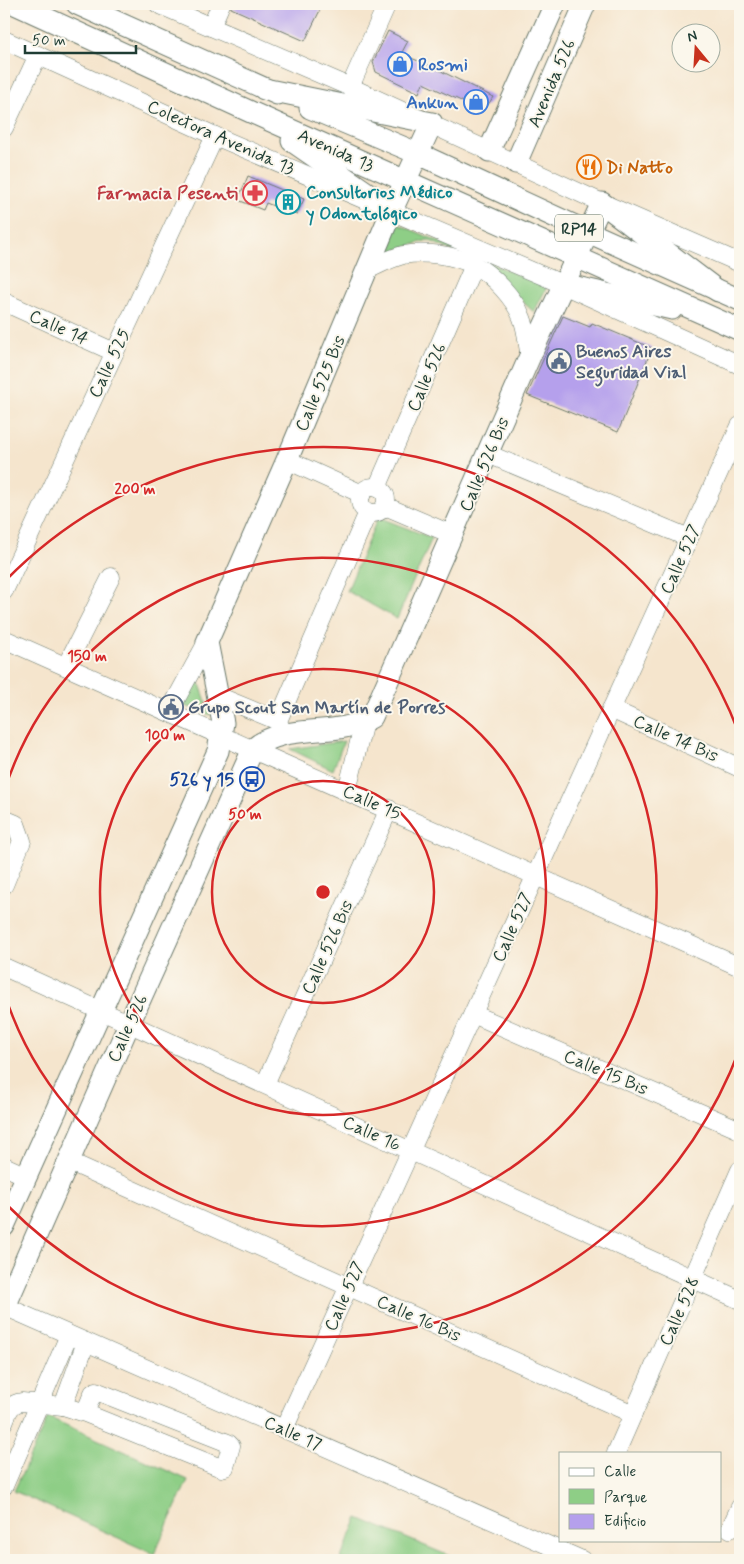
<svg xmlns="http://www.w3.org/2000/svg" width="744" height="1564" font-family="Mynerve,sans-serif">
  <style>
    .green { fill: #8ece86; stroke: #56865d }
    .building { fill: #b5a0ec }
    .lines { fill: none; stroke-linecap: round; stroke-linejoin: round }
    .minor-casing { stroke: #6a786a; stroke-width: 19 }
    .major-casing { stroke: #6a786a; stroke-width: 23 }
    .minor { stroke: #fff; stroke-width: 18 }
    .major { stroke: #fff; stroke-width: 21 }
    .ring { fill: none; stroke: #d62828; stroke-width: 2.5 }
    .labels { text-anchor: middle; stroke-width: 4; stroke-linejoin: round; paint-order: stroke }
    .shield { fill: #fbf7ec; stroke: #61756b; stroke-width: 1 }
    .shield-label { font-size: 16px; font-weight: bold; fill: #1f3d34 }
    .shop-label { font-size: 18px; font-weight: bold; fill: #366cbe; stroke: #fbf7ec; text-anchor: start }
    .street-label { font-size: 18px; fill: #1f3d34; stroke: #fbf7ec }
    .food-label { font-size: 18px; font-weight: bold; fill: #c56008; stroke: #fbf7ec; text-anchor: start }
    .culture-label { font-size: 18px; font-weight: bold; fill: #0d838f; stroke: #fbf7ec; text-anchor: start }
    .health-label { font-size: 18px; font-weight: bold; fill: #be3a42; stroke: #fbf7ec; text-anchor: end }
    .service-label { font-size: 18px; font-weight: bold; fill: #4e5e75; stroke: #fbf7ec; text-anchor: start }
    .transit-label { font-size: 18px; font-weight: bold; fill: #164399; stroke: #fbf7ec; text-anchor: end }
    .centre { fill: #d62828; stroke: #fbf7ec; stroke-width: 2.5 }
    .ring-label { font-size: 15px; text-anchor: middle; font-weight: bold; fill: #d62828; stroke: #fbf7ec; stroke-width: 4; stroke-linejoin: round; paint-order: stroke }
  </style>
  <rect width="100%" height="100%" fill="#fbf7ec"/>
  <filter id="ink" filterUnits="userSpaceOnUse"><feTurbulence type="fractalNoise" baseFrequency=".02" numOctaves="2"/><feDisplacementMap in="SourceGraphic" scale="10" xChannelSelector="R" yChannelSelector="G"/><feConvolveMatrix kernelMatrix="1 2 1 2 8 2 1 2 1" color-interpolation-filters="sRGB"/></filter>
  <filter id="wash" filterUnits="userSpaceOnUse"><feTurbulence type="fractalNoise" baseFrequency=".0096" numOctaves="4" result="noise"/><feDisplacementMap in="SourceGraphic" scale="20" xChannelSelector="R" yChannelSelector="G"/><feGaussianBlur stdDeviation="1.12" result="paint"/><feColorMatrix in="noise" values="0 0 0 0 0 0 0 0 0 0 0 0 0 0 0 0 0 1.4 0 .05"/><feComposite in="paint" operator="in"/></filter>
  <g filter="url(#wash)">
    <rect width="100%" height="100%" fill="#f5e5cd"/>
    <g class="green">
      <polygon points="398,224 547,287 534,312 479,263 428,240 384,254"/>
      <polygon points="378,517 432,538 397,619 347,591"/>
      <polygon points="197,676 211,715 182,705"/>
      <polygon points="344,741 333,770 290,749"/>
      <polygon points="48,1417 188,1480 154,1554 14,1491"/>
      <polygon points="358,1518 459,1560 340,1560"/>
    </g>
    <g id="blocks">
      <g class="building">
        <polygon points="231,4 323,4 305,41 231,8"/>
        <polygon points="388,31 408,41 401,54 431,66 493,97 488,105 476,108 423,83 419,93 376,72 373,62"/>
        <polygon points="248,176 304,199 297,215 266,203 263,210 238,200"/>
        <polygon points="563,316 590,327 592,323 652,348 618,432 527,395"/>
      </g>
    </g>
  </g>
  <g filter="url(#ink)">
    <use href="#blocks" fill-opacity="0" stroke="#6a786a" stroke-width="1"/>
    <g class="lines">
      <defs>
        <g id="minor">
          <polyline points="158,4 350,87 602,203 740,263"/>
          <polyline points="211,27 221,4"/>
          <polyline points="4,40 215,136 548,278 740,365"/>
          <polyline points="350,87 387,4"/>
          <polyline points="4,128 38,55"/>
          <path d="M367 270C378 265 391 258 403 255 424 251 455 255 474 265 493 275 515 299 522 318 527 330 527 344 530 356"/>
          <polyline points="4,302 114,352"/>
          <polyline points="488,454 689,538"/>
          <polyline points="287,460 362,494"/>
          <circle cx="373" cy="500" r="13"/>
          <polyline points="377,488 474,265"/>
          <polyline points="385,506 453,535"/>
          <polyline points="4,591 215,136"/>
          <polyline points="4,639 740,967"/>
          <polyline points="66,666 111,577"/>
          <polyline points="218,696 278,721"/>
          <polyline points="611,709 740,768"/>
          <polyline points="169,712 207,642"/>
          <polyline points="283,734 278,721 368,512"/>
          <polyline points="347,791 364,722"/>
          <polyline points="4,819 16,824 22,841 4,885"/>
          <polyline points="4,967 740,1300"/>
          <polyline points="473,1014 740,1130"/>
          <polyline points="265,1084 389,809"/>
          <polyline points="68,1161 633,1414"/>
          <polyline points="4,1166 26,1176"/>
          <polyline points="4,1306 582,1560"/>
          <polyline points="63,1406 85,1413 221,1468 225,1467 231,1446 228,1443 96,1391 93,1393 85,1413"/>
          <path d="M4 1422C8 1412 10 1403 22 1402L63 1406 86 1342"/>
          <polyline points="284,1429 740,426"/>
          <polyline points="616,1453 740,1170"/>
          <polyline points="4,1486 69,1335"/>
          <polyline points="730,1529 740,1507"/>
        </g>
        <g id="major">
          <polyline points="15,4 253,113 740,330"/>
          <polyline points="77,4 277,94"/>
          <polyline points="310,108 419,154 588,232 740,300"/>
          <polyline points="292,141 392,210"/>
          <polyline points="489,151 555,4"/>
          <polyline points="516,163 585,4"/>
          <polyline points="563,284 672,309"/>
          <polyline points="4,1226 218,751 223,723 207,642 287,460 392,210 432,123 264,89"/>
          <path d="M4 1309 129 1024 253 749C286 721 336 739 372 717L530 356 602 203 718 291"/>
        </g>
      </defs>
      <use href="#minor" class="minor-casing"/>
      <use href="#major" class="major-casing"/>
      <use href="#minor" class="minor"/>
      <use href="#major" class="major"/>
    </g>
  </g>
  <g class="ring">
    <circle cx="323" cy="892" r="111"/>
    <circle cx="323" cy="892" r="223"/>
    <path d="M4 792A334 334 0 1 1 4 992"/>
    <path d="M740 1048A445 445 0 0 1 6 1204M6 580A445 445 0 0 1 740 736"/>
  </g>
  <defs>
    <symbol id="shop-ring" viewBox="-11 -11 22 22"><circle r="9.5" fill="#fbf7ec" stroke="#3f7fe0" stroke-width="1.5"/><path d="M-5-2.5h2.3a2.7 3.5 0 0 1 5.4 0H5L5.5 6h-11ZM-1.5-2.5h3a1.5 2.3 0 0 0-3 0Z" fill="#3f7fe0"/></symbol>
    <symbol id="restaurant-ring" viewBox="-11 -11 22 22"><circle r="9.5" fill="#fbf7ec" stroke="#e8710a" stroke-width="1.5"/><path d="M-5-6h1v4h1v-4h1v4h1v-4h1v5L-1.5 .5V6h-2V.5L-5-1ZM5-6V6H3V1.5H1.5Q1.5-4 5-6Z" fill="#e8710a"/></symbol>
    <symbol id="pharmacy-ring" viewBox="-11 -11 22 22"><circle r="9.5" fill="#fbf7ec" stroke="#e0444e" stroke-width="1.5"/><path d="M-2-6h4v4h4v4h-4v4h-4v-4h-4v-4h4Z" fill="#e0444e"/></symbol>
    <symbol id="building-ring" viewBox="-11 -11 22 22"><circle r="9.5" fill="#fbf7ec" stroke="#0f9aa8" stroke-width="1.5"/><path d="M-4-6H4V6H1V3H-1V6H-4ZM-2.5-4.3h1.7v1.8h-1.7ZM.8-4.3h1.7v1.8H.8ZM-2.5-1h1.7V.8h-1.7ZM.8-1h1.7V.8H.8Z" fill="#0f9aa8"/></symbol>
    <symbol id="civic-ring" viewBox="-11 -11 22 22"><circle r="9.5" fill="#fbf7ec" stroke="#5c6f8a" stroke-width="1.5"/><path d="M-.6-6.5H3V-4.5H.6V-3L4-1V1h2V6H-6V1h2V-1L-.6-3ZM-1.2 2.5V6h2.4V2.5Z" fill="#5c6f8a"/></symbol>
    <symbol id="bus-ring" viewBox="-11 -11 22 22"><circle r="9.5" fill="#fbf7ec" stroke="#1a4fb4" stroke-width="1.5"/><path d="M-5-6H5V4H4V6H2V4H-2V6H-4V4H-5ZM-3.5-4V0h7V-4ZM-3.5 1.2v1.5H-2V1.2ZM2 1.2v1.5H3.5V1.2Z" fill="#1a4fb4"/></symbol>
  </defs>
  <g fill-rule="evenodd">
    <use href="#shop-ring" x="386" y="50" width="28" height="28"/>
    <use href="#shop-ring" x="462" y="88" width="28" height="28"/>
    <use href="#restaurant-ring" x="575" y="153" width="28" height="28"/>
    <use href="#pharmacy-ring" x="241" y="179" width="28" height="28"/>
    <use href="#building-ring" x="274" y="188" width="28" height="28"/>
    <use href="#civic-ring" x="545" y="347" width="28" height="28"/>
    <use href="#civic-ring" x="157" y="693" width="28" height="28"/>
    <use href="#bus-ring" x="238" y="765" width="28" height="28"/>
  </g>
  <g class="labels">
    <rect class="shield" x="555" y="214.5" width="48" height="27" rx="4"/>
    <g class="shield-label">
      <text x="579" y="234">RP14</text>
    </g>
    <g class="shop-label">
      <text x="418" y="70">Rosmi</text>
      <text x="458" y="108" text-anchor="end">Ankun</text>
    </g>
    <g class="street-label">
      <text transform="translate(551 83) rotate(-67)" y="6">Avenida 526</text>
      <text transform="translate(221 137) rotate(24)" y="6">Colectora Avenida 13</text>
      <text transform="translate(336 150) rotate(24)" y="6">Avenida 13</text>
      <text transform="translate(59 327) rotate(24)" y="6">Calle 14</text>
      <text transform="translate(109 363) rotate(-65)" y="6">Calle 525</text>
      <text transform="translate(426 377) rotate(-67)" y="6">Calle 526</text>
      <text transform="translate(320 383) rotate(-67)" y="6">Calle 525 Bis</text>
      <text transform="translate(484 464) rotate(-67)" y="6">Calle 526 Bis</text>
      <text transform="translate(680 559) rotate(-66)" y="6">Calle 527</text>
      <text transform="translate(676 738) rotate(24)" y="6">Calle 14 Bis</text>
      <text transform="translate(372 802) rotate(24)" y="6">Calle 15</text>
      <text transform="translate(512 927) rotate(-66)" y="6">Calle 527</text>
      <text transform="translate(327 947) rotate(-66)" y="6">Calle 526 Bis</text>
      <text transform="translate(127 1028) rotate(-66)" y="6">Calle 526</text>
      <text transform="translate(606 1072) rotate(23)" y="6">Calle 15 Bis</text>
      <text transform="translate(372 1133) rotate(24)" y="6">Calle 16</text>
      <text transform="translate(344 1296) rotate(-66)" y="6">Calle 527</text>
      <text transform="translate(679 1311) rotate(-66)" y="6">Calle 528</text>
      <text transform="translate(419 1318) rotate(24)" y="6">Calle 16 Bis</text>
      <text transform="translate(293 1433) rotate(24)" y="6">Calle 17</text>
    </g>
    <g class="food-label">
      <text x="606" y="173">Di Natto</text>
    </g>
    <g class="culture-label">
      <text x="306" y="198">Consultorios Médico<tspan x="306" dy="21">y Odontológico</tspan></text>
    </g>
    <g class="health-label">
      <text x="238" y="199">Farmacia Pesenti</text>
    </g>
    <g class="service-label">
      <text x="576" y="357">Buenos Aires<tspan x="576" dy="21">Seguridad Vial</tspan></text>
      <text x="188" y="713">Grupo Scout San Martín de Porres</text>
    </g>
    <g class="transit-label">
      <text x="234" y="785">526 y 15</text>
    </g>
  </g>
  <circle cx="323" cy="892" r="8" class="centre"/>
  <g class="ring-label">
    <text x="135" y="494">200 m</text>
    <text x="87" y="661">150 m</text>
    <text x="165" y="740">100 m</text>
    <text x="245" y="819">50 m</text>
  </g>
  <rect width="744" height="1564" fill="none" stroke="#fbf7ec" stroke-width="20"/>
  <rect x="559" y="1452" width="162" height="90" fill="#fbf7ec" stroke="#a3ada2"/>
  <rect x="569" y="1468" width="25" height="8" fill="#ffffff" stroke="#a3ada2"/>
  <text x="604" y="1476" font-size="15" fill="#1f3d34">Calle</text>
  <rect x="569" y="1489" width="25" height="15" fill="#8ece86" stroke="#a3ada2"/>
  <text x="604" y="1502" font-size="15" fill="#1f3d34">Parque</text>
  <rect x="569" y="1514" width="25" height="15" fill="#b5a0ec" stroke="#a3ada2"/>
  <text x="604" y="1526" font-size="15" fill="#1f3d34">Edificio</text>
  <g transform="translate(696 48) rotate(342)"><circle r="24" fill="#fbf7ec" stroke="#a3ada2"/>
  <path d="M0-4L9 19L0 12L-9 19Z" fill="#c8321e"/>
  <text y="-8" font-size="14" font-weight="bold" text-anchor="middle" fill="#1f3d34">N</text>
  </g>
  <path d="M25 45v8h111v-8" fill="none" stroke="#1f3d34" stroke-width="2.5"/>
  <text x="32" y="45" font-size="15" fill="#1f3d34" stroke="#fbf7ec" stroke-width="4" paint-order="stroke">50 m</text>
</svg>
